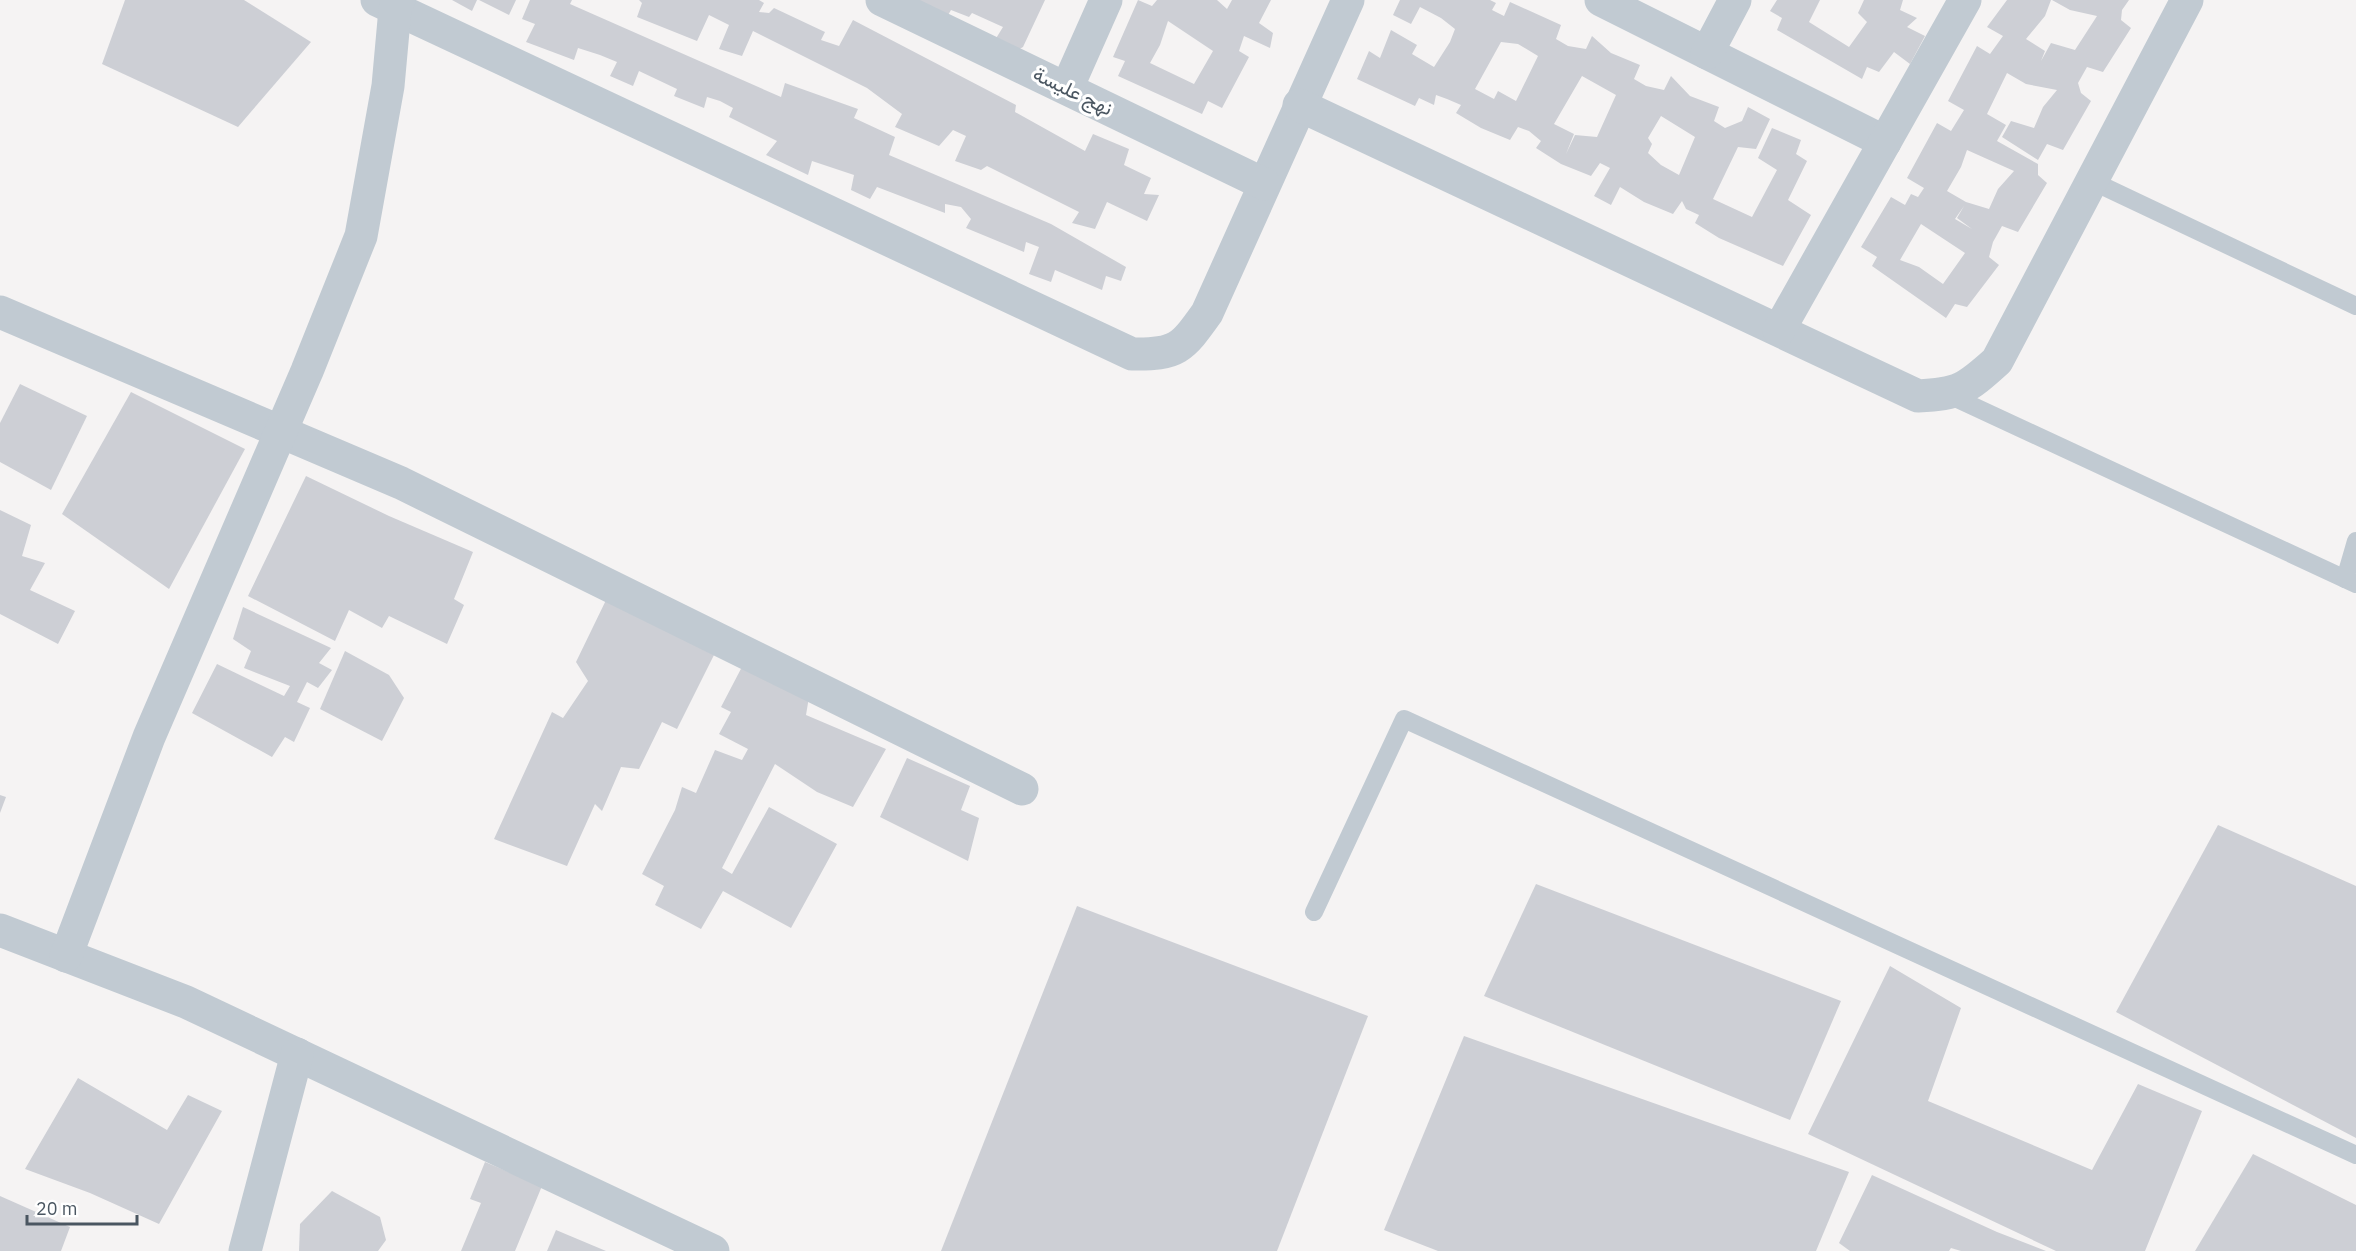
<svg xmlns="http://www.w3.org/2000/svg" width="2356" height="1251" font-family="'IBM Plex Sans',Vazirmatn,sans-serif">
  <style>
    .building { fill: #cdcfd5; fill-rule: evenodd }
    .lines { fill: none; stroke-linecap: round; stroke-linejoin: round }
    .lane { stroke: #c1cad2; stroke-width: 18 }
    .street { stroke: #c1cad2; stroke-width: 33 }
    .labels { text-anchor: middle; stroke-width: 6; stroke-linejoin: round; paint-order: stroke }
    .street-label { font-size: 20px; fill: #4a5661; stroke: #fff }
  </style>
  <rect width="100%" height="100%" fill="#f5f3f3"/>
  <g class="building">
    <polygon points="125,0 244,0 311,42 238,127 102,64"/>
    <polygon points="452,0 477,0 472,11"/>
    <polygon points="479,0 516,0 509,15"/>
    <polygon points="530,0 572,0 570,4 781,97 785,83 858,109 854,118 895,137 889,155 1051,224 1126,267 1121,281 1106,276 1102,290 1055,270 1051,282 1029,274 1039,247 1026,242 1024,252 966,228 971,219 961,207 945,204 945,213 877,187 870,199 851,190 854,175 812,161 808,175 766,155 777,141 729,117 733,108 720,101 707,97 704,108 674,96 677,89 639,71 633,86 610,76 617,62 600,55 578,48 574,60 526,42 535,24 522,19"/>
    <polygon points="639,0 759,0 764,3 759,12 769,13 774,8 825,32 821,40 839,46 853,20 1016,105 1015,112 1085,151 1093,134 1129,149 1124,165 1151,178 1144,194 1159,195 1147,221 1107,202 1095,229 1072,223 1079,212 987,166 981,170 955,161 966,136 953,130 939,146 895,127 902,114 867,88 753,31 742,56 719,49 729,25 709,15 697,41 637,17 642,3"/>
    <polygon points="908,0 1045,0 1023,47 1016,51 995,40 1003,27 972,13 969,17 951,10 944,22"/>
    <path d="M1138 0 1152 6 1157 0H1217L1227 9 1232 0H1271L1259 23 1273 33 1270 48 1244 36 1239 51 1249 57 1222 108 1208 101 1202 114 1118 76 1125 61 1113 57ZM1168 21 1213 51 1194 84 1150 63 1160 45Z"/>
    <path d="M1400 0H1490L1496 3 1492 10 1504 16 1510 2 1561 25 1556 39 1568 46 1586 49 1592 36 1611 53 1640 65 1634 79 1646 86 1664 90 1671 76 1690 96 1719 107 1714 121 1725 128 1742 121 1748 107 1770 119 1756 149 1738 147 1713 199 1752 217 1777 170 1758 158 1772 128 1801 140 1796 154 1807 161 1788 200 1811 215 1783 266 1719 238 1695 223 1699 215 1686 209 1682 201 1673 214 1644 202 1620 187 1611 205 1594 196 1610 168 1600 163 1591 176 1561 164 1536 148 1541 141 1529 131 1518 127 1510 140 1481 128 1456 113 1461 105 1447 99 1436 95 1434 105 1419 98 1415 106 1357 79 1369 51 1380 58 1391 30 1417 45 1412 54 1434 67 1450 42 1455 29 1441 18 1420 7 1411 24 1393 15ZM1501 42 1518 44 1538 56 1516 101 1498 91 1494 99 1475 89ZM1582 76 1616 95 1597 137 1575 135 1566 154 1574 134 1554 124ZM1661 116 1695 137 1679 175 1661 165 1648 153 1652 144 1648 138Z"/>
    <polygon points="1777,0 1820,0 1809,22 1849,47 1867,22 1858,13 1864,0 1903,0 1900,10 1917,18 1907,27 1925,36 1910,64 1894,52 1879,72 1867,67 1862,79 1777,30 1782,18 1770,11"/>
    <path d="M2007 0H2051L2045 16 2026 39 2045 51 2041 61 2051 43 2075 50 2097 16 2070 10 2052 0H2129L2122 10 2121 20 2131 28 2103 72 2087 67 2078 83 2081 93 2091 101 2063 150 2047 144 2038 160 2002 137 2011 121 2034 128 2043 107 2057 90 2026 84 2007 73 1987 114 2006 125 1997 141 2038 164V175L2047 183 2018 232 2002 226 1993 242 1989 257 1999 265 1967 307 1955 304 1946 318 1872 266 1877 257 1861 247 1891 197 1905 205 1911 194 1918 197 1924 188 1907 178 1937 123 1951 131 1964 110 1948 101 1977 46 1990 54 2003 36 1987 27ZM1967 150 2014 171 1998 189 1989 209 1966 202 1947 191 1961 167ZM1964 206 1957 218 1972 229 1955 219ZM1921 224 1965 253 1943 284 1919 267 1900 260Z"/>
    <polygon points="20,384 87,416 51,490 0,462 0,423"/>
    <polygon points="131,392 245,449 169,589 62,514"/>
    <polygon points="306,476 389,516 473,552 454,599 464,605 447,644 389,616 382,628 349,610 335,641 248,596"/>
    <polygon points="0,510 31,525 22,556 45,563 30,590 75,611 58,644 0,614"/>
    <polygon points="608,596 717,649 677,729 662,722 639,769 621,767 602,811 595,804 567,866 494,839 552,712 563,718 588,681 576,662"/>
    <polygon points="243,607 331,648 319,663 332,670 318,688 307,682 297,702 310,708 294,742 285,737 272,757 192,713 217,664 284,696 290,686 244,668 251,651 233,639"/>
    <polygon points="345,651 389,675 404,698 382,741 320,709"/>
    <polygon points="744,663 809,697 806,715 886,749 853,807 817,792 775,764 722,868 732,874 769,807 837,844 791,928 723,891 701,929 655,905 664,886 642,874 675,810 682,787 696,793 715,750 742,760 748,749 719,734 731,712 721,707"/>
    <polygon points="907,758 970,786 961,810 979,818 968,861 880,817"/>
    <polygon points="0,795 6,797 0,813"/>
    <polygon points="2218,825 2356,886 2356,1138 2116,1012"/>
    <polygon points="1536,884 1841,1001 1790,1120 1484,996"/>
    <polygon points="1077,906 1368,1016 1277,1251 941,1251"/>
    <polygon points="1890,966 1961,1008 1928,1101 2092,1170 2138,1084 2202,1111 2145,1251 2056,1251 1808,1134"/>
    <polygon points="1464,1036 1849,1172 1816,1251 1438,1251 1384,1230"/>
    <polygon points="78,1078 167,1130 188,1095 222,1111 159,1224 90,1193 25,1169"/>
    <polygon points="2253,1154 2356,1205 2356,1251 2195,1251"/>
    <polygon points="485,1162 542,1186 515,1251 461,1251 481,1203 470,1199"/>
    <polygon points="1872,1175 1997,1232 2046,1251 1961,1251 1951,1248 1949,1251 1850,1251 1839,1243"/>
    <polygon points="332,1191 380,1217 386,1240 378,1251 299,1251 300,1224"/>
    <polygon points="0,1196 70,1227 61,1251 0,1251"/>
    <polygon points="556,1230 606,1251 547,1251"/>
  </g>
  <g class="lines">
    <g class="lane">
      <polyline points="2092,181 2356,306"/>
      <polyline points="1949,395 2356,584"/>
      <polyline points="2345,579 2356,541"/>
      <polyline points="1314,912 1404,719 2356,1155"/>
    </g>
    <g class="street">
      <path d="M377 0 1132 354C1177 355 1182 348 1207 313L1348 0"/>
      <polyline points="882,0 1264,184"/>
      <polyline points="1601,0 1885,142"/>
      <polyline points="1707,53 1735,0"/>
      <polyline points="1067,88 1106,0"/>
      <path d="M1299 105 1918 396C1959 394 1966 389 1997 361L2187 0"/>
      <polyline points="0,312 401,483 1022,789"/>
      <polyline points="1779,330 1965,0"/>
      <polyline points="0,930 186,1002 713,1251"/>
      <polyline points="66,956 149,737 307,371 361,236 388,86 395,9 399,0"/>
      <polyline points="245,1251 297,1054"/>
    </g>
  </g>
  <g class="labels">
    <g class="street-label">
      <text transform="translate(1073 91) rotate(26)" y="7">نهج عليسة</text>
    </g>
  </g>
  <path d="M27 1215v9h110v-9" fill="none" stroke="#4a5661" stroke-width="3"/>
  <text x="36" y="1215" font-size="18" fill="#4a5661" stroke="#ffffff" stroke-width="4.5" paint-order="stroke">20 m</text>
</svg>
